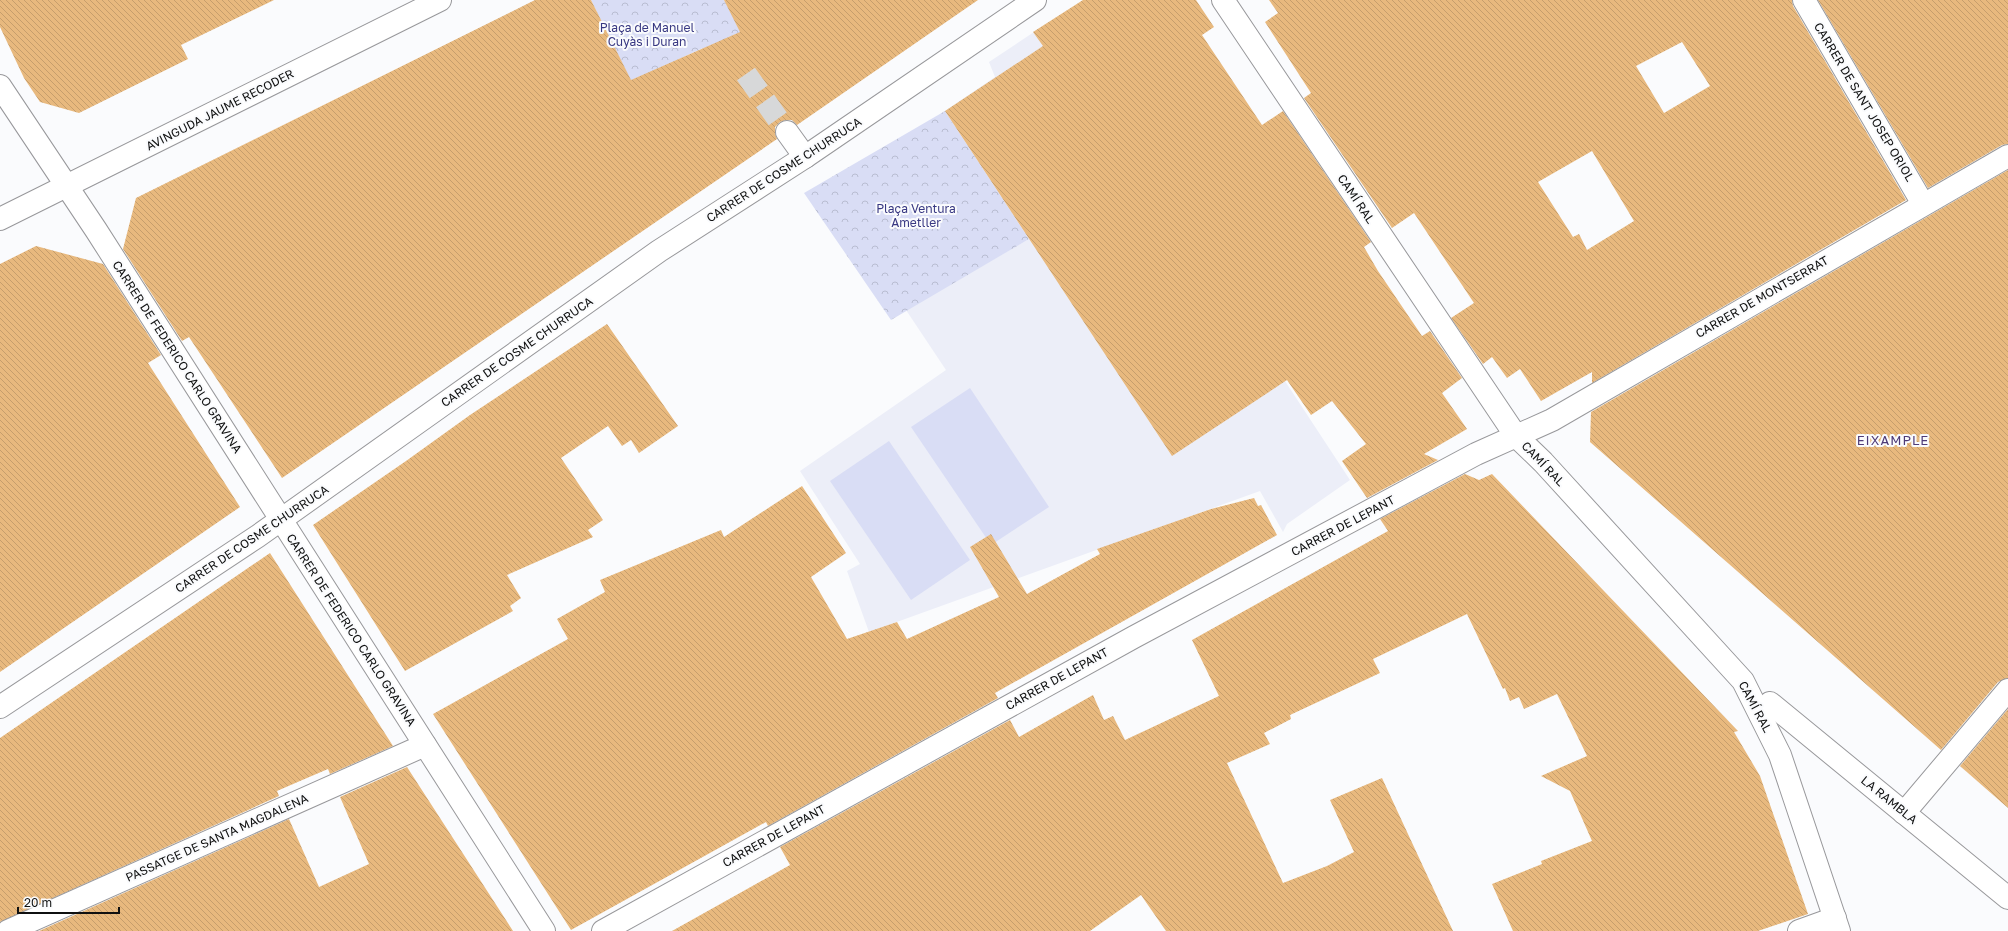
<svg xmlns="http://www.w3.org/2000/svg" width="2008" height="931" font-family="'Golos Text',sans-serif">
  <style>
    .built { fill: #eceef8 }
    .grass { fill: #d9ddf5 }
    .park { fill: url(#park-crowns) }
    .building { fill: url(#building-back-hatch); fill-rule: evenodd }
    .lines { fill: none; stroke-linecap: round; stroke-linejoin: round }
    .minor-tunnel { stroke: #d7d8d9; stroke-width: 22; stroke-dasharray: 22 11; stroke-linecap: butt }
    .pedestrian-casing { stroke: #98989b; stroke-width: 24 }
    .minor-casing { stroke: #98989b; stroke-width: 24 }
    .pedestrian { stroke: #fff; stroke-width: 22 }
    .minor { stroke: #fff; stroke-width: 22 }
    .labels { text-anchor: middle; stroke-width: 4; stroke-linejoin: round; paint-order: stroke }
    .park-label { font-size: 12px; fill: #383882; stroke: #fafbfd }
    .street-label { font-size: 12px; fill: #0f1010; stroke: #fafbfd }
    .neighbourhood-label { font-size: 13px; letter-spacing: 1px; fill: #4e3b78; stroke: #fafbfd }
  </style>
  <defs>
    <pattern id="park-crowns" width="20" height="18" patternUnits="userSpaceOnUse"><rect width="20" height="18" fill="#d9ddf5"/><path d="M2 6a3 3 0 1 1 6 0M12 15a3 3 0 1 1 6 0" fill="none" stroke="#b9bdd1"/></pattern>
    <pattern id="building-back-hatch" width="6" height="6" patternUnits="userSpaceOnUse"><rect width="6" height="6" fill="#e8b97e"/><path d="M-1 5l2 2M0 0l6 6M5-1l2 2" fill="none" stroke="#c69e6c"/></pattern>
  </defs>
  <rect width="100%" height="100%" fill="#fafbfd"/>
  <polygon class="built" points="1049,22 1350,480 1287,524 1283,532 1260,491 869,632 847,571 860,564 800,471 946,370 906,310 1029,239 945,111 995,77 989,62"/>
  <g class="grass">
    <polygon points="970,388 1049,507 991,545 911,427"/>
    <polygon points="889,441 970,560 911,600 830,481"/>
  </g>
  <g class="park">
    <polygon points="591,0 724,0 761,63 728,86 703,48 631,81"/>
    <polygon points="945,111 1029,239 891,320 804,193"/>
  </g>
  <g class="building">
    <polygon points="0,0 274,0 181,45 188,59 79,113 40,102 24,78 0,27"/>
    <polygon points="535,0 591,0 631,80 740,32 724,0 978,0 797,125 792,120 786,120 780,122 775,127 775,133 777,139 282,478 189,337 182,341 123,249 136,198"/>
    <polygon points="1083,0 1196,0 1214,27 1202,35 1262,125 1283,111 1371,242 1364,247 1378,271 1422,336 1430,331 1462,378 1442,393 1467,429 1424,454 1438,460 1367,498 1342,461 1366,444 1332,401 1311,415 1287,380 1172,456 945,111 1043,46 1033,32"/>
    <path d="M1269 0H1792L1793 6 1906 200 1592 383V372L1541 401 1520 369 1507 378 1492 357 1483 364 1451 318 1474 303 1414 213 1392 228 1304 98 1311 93 1265 22 1278 13ZM1682 42 1710 86 1664 113 1636 66ZM1592 151 1634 221 1587 250 1579 234 1573 237 1538 182Z"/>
    <polygon points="1818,0 2008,0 2008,144 2002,145 1928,188"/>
    <polygon points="2008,170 2008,678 1998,682 1941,750 1590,442 1591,412"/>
    <polygon points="36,246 103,264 161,355 148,363 240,507 0,672 0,264"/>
    <polygon points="607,324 678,426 639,453 631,440 622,446 608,426 561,458 603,520 588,530 593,537 507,575 521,598 510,606 513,611 405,671 313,525 406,461 470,415"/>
    <polygon points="1465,474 1479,480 1492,474 1738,731 1734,732 1760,776 1808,914 1758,931 1513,931 1492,884 1542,864 1541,861 1592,841 1570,791 1541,776 1587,756 1557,694 1524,709 1519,697 1510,701 1505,688 1503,689 1467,614 1373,659 1380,673 1290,715 1291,719 1264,733 1270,744 1227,763 1283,883 1327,866 1354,852 1330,800 1382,778 1453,931 1166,931 1141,895 1090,931 672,931 790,865 780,847 1010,720 1019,737 1093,695 1104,720 1113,716 1125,740 1219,696 1192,640 1388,531 1380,519"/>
    <polygon points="802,486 846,553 811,577 847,639 897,622 907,639 999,597 970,547 991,534 1027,594 1100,554 1097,549 1211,509 1254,498 1258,506 1261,505 1277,535 995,693 998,698 768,826 766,822 571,930 433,714 568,639 557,619 605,592 600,580 721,530 724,537"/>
    <polygon points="270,553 393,746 330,774 328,769 300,781 277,791 279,796 0,922 0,738"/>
    <polygon points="2008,709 2008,808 1960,766"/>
    <polygon points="407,767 513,931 39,931 289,819 319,887 369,864 340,797"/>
  </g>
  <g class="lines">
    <polyline class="minor-tunnel" points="746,74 787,132"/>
    <defs>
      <g id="pedestrian">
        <polyline points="1770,703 2008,898"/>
        <polyline points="1904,813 2008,690"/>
        <polyline points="8,931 425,745"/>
      </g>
      <g id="minor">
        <polyline points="1223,0 1516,436 1543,462 1743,681 1780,755 1839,931"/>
        <polyline points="1804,0 1923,204"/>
        <polyline points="0,86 96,230 544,931"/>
        <polyline points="787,132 805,157"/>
        <polyline points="0,219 440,0"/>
        <polyline points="0,707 258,536 659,251 805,157 1035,0"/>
        <polyline points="603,931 1134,637 1476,454 1552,420 2008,156"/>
        <polyline points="1799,931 1835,918"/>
      </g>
    </defs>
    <use href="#pedestrian" class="pedestrian-casing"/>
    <use href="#minor" class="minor-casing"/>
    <use href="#pedestrian" class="pedestrian"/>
    <use href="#minor" class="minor"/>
  </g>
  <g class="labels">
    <g class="park-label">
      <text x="647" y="32">Plaça de Manuel<tspan x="647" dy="14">Cuyàs i Duran</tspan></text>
      <text x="916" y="213">Plaça Ventura<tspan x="916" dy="14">Ametller</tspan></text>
    </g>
    <g class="street-label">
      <text transform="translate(1864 102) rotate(59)" y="4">CARRER DE SANT JOSEP ORIOL</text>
      <text transform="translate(220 110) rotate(-27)" y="4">AVINGUDA JAUME RECODER</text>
      <text transform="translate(784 170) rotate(-33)" y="4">CARRER DE COSME CHURRUCA</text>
      <text transform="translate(1356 199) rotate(56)" y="4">CAMÍ RAL</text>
      <text transform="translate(1762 297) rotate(-30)" y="4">CARRER DE MONTSERRAT</text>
      <text transform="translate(517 352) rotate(-35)" y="4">CARRER DE COSME CHURRUCA</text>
      <text transform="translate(177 357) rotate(57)" y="4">CARRER DE FEDERICO CARLO GRAVINA</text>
      <text transform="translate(1543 464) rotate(46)" y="4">CAMÍ RAL</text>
      <text transform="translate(1343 526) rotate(-28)" y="4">CARRER DE LEPANT</text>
      <text transform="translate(252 539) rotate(-34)" y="4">CARRER DE COSME CHURRUCA</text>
      <text transform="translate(351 630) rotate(57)" y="4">CARRER DE FEDERICO CARLO GRAVINA</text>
      <text transform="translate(1057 679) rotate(-29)" y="4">CARRER DE LEPANT</text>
      <text transform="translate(1755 707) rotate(62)" y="4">CAMÍ RAL</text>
      <text transform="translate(1889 800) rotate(39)" y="4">LA RAMBLA</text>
      <text transform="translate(774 836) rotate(-29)" y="4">CARRER DE LEPANT</text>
      <text transform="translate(217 838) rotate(-24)" y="4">PASSATGE DE SANTA MAGDALENA</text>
    </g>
    <g class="neighbourhood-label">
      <text x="1893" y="445">EIXAMPLE</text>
    </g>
  </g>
  <path d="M18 907v6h101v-6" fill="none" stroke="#0f1010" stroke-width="2"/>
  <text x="24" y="907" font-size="12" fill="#0f1010" stroke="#fafbfd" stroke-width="3" paint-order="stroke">20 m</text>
</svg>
